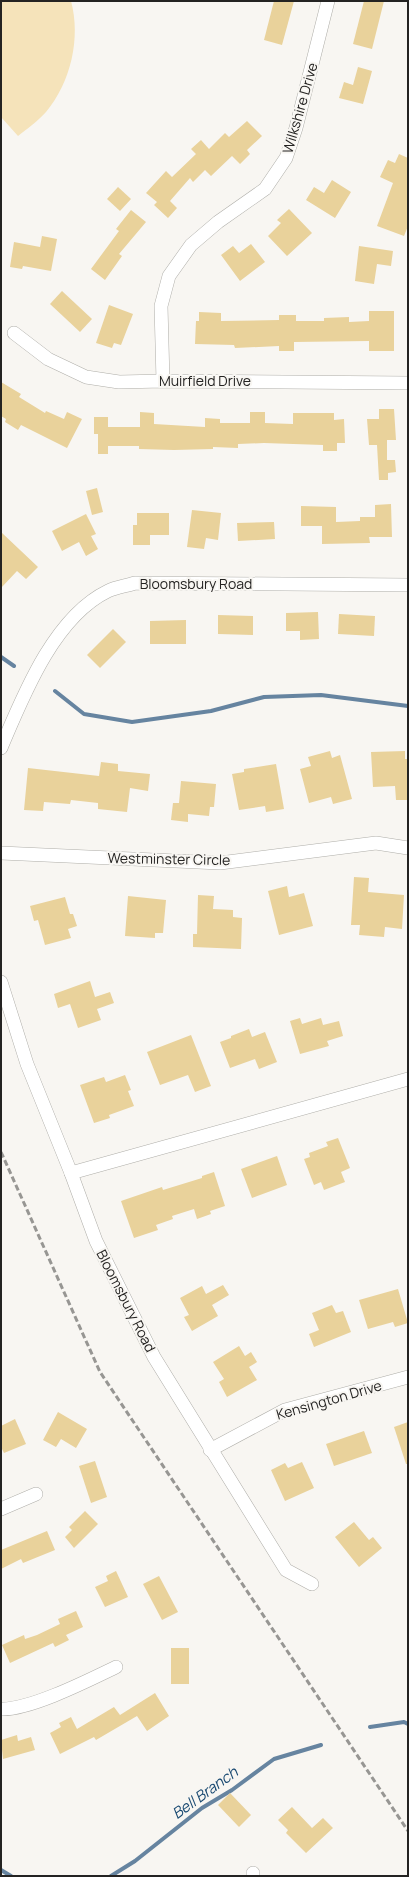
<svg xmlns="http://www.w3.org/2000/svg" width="409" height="1877" font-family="Manrope,sans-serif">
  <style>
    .green { fill: #f5e3ba }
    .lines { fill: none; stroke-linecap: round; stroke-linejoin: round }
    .stream { stroke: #6684a0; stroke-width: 4 }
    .building { fill: #e9d29b }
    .minor-casing { stroke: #afaea9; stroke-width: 14 }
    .minor { stroke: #fff; stroke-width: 13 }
    .rail { stroke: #979693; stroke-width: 3; stroke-dasharray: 6 3; stroke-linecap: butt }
    .labels { text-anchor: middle; stroke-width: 4; stroke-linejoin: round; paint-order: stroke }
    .street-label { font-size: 14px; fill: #242322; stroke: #f8f6f2 }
    .water-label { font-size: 15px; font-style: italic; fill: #194971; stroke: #f8f6f2 }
  </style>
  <rect width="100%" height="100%" fill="#f8f6f2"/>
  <path class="green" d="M1 1H71C81 38 71 82 46 112 38 121 27 129 18 136L1 117Z"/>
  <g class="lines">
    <g class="stream">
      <polyline points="1,657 14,666"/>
      <polyline points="55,691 84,714 132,722 211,711 264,697 321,695 408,706"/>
      <polyline points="370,1727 404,1722 408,1724"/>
      <polyline points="1,1870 11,1876"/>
      <polyline points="111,1876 135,1861 202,1808 232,1790 274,1759 321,1745"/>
    </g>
  </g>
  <g class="building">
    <polygon points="274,1 294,1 282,45 264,40"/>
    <polygon points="364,1 384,1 372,49 353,44"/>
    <polygon points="358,67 372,71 363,104 339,98 344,82 353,85"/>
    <polygon points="247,121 262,136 247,150 250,154 240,164 232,156 211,176 205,170 193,182 190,178 170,201 177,208 168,218 154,205 157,202 146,193 166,171 172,177 196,154 191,149 201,140 209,149 225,133 229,137"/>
    <polygon points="399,154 408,158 408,226 404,236 377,226 393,183 380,177 388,160 395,163"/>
    <polygon points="332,180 351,192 335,218 306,200 314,187 324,193"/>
    <polygon points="118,187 131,199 120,211 107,199"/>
    <polygon points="289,209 312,233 287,256 268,236 281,223 277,220"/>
    <polygon points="131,210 146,222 119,254 122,256 105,280 91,269 119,231 116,229"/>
    <polygon points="42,236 57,239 51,271 23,266 22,269 10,267 14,242 40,247"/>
    <polygon points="251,244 265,262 240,281 221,255 233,246 239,253"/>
    <polygon points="359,246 393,251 391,266 377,264 374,284 355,281"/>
    <polygon points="62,291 92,319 80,332 50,304"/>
    <polygon points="109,305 133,314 121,345 114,343 112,348 96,343"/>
    <polygon points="369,311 394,311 394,351 369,351 369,341 294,342 294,351 279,351 279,346 235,348 234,345 195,344 196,321 199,321 199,312 221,313 221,321 279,320 279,315 296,315 296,321 324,321 324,318 349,317 349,322 369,321"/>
    <polygon points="1,382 21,394 19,397 45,413 46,411 64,419 67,412 82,419 67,448 21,425 18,430 5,422 6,419 1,416"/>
    <polygon points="379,409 394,409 396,440 387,440 387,460 395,460 396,472 388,473 388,480 379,480 377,445 369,445 367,419 379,419"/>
    <polygon points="140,412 154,413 154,424 205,427 205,418 220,419 220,423 250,423 250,412 265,412 265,423 293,424 293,413 334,413 334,420 344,419 345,443 337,443 337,451 323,451 323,445 264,443 238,444 238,448 213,447 213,449 174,450 139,449 139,446 108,446 108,454 98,454 98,434 94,434 94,417 108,417 108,427 140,427"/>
    <polygon points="97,488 103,512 92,515 86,491"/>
    <polygon points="391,504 392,537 369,537 370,543 322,544 322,526 301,526 301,506 336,507 336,522 360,521 360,517 375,517 375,505"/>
    <polygon points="192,510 221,513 218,540 206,538 204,549 187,547"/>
    <polygon points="137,513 169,513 169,535 150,535 150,545 133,545 133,525 137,525"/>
    <polygon points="86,514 96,534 91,536 98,549 86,556 79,542 62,551 52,531"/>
    <polygon points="274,522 275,539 238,541 237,523"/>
    <polygon points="1,532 38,567 26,579 17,571 1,588"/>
    <polygon points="318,612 319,639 300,640 300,631 286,631 286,613"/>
    <polygon points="339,614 375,616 374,636 338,634"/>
    <polygon points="218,615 253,616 253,635 218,634"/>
    <polygon points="186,620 186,644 150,644 150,621"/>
    <polygon points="113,629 126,642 100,668 87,655"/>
    <polygon points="330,751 332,758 340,755 352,799 333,804 331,797 309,803 300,769 311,766 308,757"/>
    <polygon points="405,751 405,759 408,759 408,800 396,800 395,786 373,787 371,752"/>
    <polygon points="101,762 118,764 118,771 150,774 148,791 130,788 127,812 98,809 98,803 71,800 70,804 44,802 43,811 24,810 28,768 99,776"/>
    <polygon points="276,764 284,809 266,812 265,806 239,810 232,774 244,772 244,769"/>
    <polygon points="181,781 216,784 214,807 210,807 209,816 188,814 188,822 171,820 173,803 179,803"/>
    <polygon points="354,877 369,878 368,892 404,895 402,929 385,927 384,937 359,935 360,925 351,925"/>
    <polygon points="287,886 289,897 304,893 313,926 279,935 268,891"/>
    <polygon points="198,895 214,896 213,909 233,910 233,917 242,918 241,949 193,947 193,934 197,934"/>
    <polygon points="128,896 166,900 163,933 155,933 155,938 125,936"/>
    <polygon points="65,897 70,914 73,914 77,926 68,929 71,938 45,945 38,920 34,921 30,906"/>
    <polygon points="90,981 95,997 110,992 114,1003 97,1009 101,1020 78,1028 70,1004 58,1008 54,994"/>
    <polygon points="300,1018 302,1024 321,1018 323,1025 339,1021 343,1036 327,1041 329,1046 300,1054 290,1021"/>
    <polygon points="249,1029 252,1037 265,1032 277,1062 259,1069 255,1059 230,1068 220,1042 231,1038 231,1036"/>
    <polygon points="191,1035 211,1086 195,1092 188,1075 160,1085 147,1052"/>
    <polygon points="125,1075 131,1090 128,1091 134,1106 109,1115 110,1118 94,1123 80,1085 104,1077 106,1082"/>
    <polygon points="338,1138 350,1168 341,1172 345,1182 324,1190 321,1182 314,1185 304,1159 310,1157 309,1153 328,1146 326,1142"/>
    <polygon points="277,1156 287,1185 252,1198 241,1169"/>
    <polygon points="214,1172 225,1206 210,1211 211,1214 197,1219 194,1209 172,1216 173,1219 156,1225 158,1230 134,1238 121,1201 162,1187 163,1190 202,1178 202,1176"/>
    <polygon points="223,1285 229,1295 212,1305 218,1316 192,1331 184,1317 189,1315 180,1298 202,1286 206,1294"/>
    <polygon points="398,1289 408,1323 395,1327 393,1322 368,1329 359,1300"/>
    <polygon points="332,1305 336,1313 343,1311 351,1332 314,1347 309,1334 319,1330 312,1313"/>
    <polygon points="239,1346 245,1356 251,1352 257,1362 249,1367 257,1380 227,1397 219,1382 224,1379 213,1362"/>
    <polygon points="58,1412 87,1429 76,1448 61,1439 56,1447 43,1440"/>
    <polygon points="15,1419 26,1444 4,1453 1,1447 1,1426"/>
    <polygon points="408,1422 408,1464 406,1464 394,1427"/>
    <polygon points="364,1431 372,1453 334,1466 326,1444"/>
    <polygon points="95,1461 107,1497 91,1503 79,1466"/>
    <polygon points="302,1462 314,1488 285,1501 271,1470 285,1463 288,1468"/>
    <polygon points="85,1511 98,1524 74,1548 65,1537 72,1530 69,1527"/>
    <polygon points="354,1522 369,1540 373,1537 382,1548 359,1567 335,1537"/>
    <polygon points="47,1531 55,1550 23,1563 21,1559 1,1569 1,1550"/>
    <polygon points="116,1571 128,1597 105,1607 95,1587 108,1581 106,1576"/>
    <polygon points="159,1576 178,1612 162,1620 143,1584"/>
    <polygon points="76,1611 83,1627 66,1635 69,1640 55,1647 53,1643 10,1663 2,1645 24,1635 25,1639 37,1635 60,1624 58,1619"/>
    <rect x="171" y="1648" width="18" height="36"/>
    <polygon points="155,1693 169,1716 147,1731 137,1716 96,1740 94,1737 60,1754 50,1733 61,1727 59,1723 71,1717 77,1729 114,1707 120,1715"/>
    <polygon points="17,1735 18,1741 31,1737 35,1750 3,1759 1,1740"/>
    <polygon points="230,1793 251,1815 239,1827 218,1805"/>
    <polygon points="292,1807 312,1828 323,1818 333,1828 306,1853 286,1833 288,1830 278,1820"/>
  </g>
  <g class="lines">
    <defs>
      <g id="minor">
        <polyline points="14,333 48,359 86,377 119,382 163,381 408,383"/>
        <polyline points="163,381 161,306 169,276 191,245 218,222 265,189 286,158 296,128 328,1"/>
        <path d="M1 748C23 696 54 617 108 591 116 587 126 586 135 583L408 585"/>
        <polyline points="1,853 220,863 376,843 408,848"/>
        <polyline points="1,982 27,1064 71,1173 96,1241 154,1357 286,1570 312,1584"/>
        <polyline points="71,1173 408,1079"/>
        <polyline points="210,1450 285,1410 408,1377"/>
        <polyline points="1,1509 36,1494"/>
        <path d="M1 1709C30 1710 89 1680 116 1667"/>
        <polyline points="253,1876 253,1873"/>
      </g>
    </defs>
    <use href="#minor" class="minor-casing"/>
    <use href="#minor" class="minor"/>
    <polyline class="rail" points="1,1152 100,1372 408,1831"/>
  </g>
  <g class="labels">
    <g class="street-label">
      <text transform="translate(300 108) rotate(-74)" y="5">Wilkshire Drive</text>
      <text x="205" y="386">Muirfield Drive</text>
      <text x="196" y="589">Bloomsbury Road</text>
      <text transform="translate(169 859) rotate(1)" y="5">Westminster Circle</text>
      <text transform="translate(126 1301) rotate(63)" y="5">Bloomsbury Road</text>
      <text transform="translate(329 1400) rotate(-16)" y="5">Kensington Drive</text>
    </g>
    <g class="water-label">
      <text transform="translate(205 1793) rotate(-36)" y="5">Bell Branch</text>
    </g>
  </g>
  <rect width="409" height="1877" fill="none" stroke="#242322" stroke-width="4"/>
</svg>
